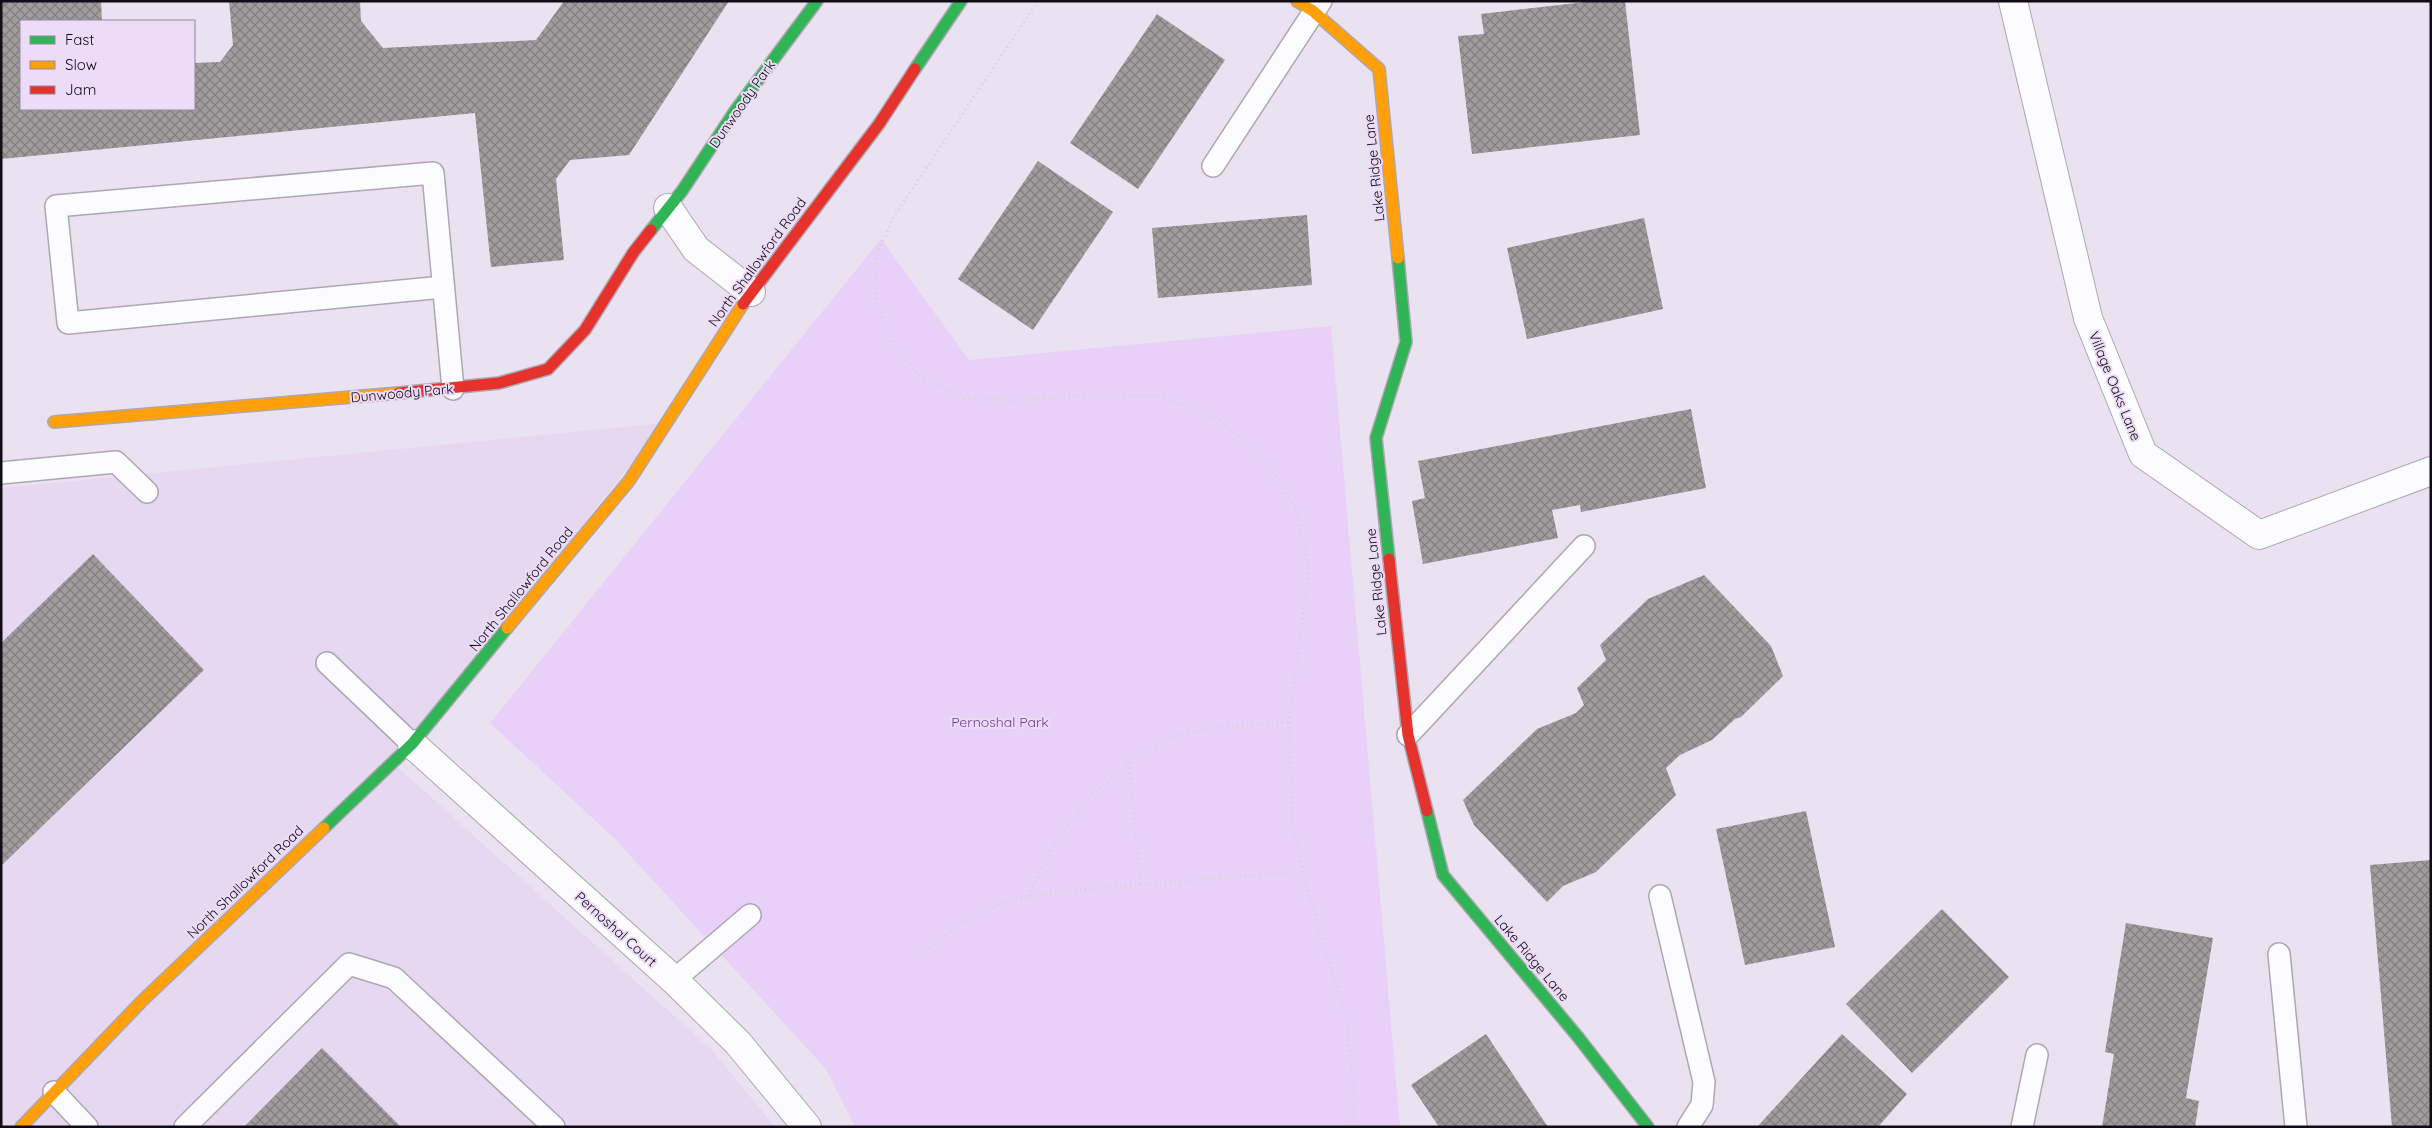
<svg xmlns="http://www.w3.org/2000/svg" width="2432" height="1128" font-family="Quicksand,sans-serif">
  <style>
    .built { fill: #e7d8f1 }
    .green { fill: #e8d0f8 }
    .building { fill: url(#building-cross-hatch) }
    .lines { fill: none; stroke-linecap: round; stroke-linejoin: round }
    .lane-casing { stroke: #ada7b2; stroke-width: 24 }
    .street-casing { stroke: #ada7b2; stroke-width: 30 }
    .fast-casing { stroke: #ada7b2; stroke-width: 14 }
    .slow-casing { stroke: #ada7b2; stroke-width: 14 }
    .jam-casing { stroke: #ada7b2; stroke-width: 14 }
    .path { stroke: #d5d3d7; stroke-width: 3; stroke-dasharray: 1 4; stroke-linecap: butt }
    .lane { stroke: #fcfbfd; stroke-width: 21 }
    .street { stroke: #fcfbfd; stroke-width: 28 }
    .fast { stroke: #30b455; stroke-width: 11 }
    .slow { stroke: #ff9f0a; stroke-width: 11 }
    .jam { stroke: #e5322d; stroke-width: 11 }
    .labels { text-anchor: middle; stroke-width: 4; stroke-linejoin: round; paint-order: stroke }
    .street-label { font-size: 14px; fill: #110c15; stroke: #ecdcf7 }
    .park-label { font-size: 14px; fill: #713c8e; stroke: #ecdcf7 }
  </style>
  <defs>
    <pattern id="building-cross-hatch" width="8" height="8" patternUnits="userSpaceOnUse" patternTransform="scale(1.25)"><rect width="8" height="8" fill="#a09c9e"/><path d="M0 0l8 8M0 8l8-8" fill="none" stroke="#817e80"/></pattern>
  </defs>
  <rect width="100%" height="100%" fill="#ebe2f1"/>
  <polygon class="built" points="664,423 392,762 713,1051 775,1127 1,1127 1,488"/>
  <polygon class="green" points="881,239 969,360 1331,326 1400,1127 855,1127 826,1069 615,839 490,723"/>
  <g class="building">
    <polygon points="1,1 101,1 102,21 21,21 21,109 194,109 194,63 220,62 233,45 229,1 360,1 361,21 383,48 536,40 564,1 729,1 629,155 570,160 556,179 564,260 491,267 475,113 1,159"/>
    <polygon points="1594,1 1625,1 1640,135 1472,154 1458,36 1484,34 1481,14"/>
    <polygon points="1157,14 1225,60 1138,189 1070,143"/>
    <polygon points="1038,161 1113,212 1033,330 958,279"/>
    <polygon points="1307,215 1312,285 1158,298 1152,228"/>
    <polygon points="1644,218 1663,309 1527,339 1507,248"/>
    <polygon points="1691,409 1706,488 1581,512 1580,505 1552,510 1558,538 1423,564 1412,501 1425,498 1418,461"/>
    <polygon points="93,554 204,670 1,866 1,643"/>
    <polygon points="1704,575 1771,646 1783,676 1741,717 1735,719 1712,740 1680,755 1666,768 1676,795 1596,872 1563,886 1547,902 1474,825 1463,800 1537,729 1576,713 1584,705 1577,688 1606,660 1600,645 1648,599"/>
    <polygon points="1806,811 1835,947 1745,965 1716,829"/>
    <polygon points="2431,860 2431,1127 2392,1127 2370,865"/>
    <polygon points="1942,909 2009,977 1912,1073 1846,1004"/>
    <polygon points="2126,923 2213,938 2186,1098 2199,1101 2195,1127 2102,1127 2114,1054 2105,1052"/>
    <polygon points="1486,1034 1548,1127 1439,1127 1411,1085"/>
    <polygon points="1842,1034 1907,1094 1878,1127 1757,1127"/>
    <polygon points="322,1048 401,1127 244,1127"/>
  </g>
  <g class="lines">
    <defs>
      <g id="lane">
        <polyline points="1213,166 1321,1"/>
        <polyline points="443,287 68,323 56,206 433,173 453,389"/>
        <polyline points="1,473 116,462 147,492"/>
        <polyline points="327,663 412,744"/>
        <polyline points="1408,735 1584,546"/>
        <polyline points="1660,896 1704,1082 1702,1105 1688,1127"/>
        <polyline points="2279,954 2296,1127"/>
        <polyline points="674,980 750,915"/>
        <polyline points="54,1092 87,1127"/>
        <polyline points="185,1127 349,964 394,978 554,1127"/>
        <polyline points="2022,1127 2037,1055"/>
      </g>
      <g id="street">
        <polyline points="2013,1 2088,318 2143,454 2259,535 2431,471"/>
        <polyline points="668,208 696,249 751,292"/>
        <polyline points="412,744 674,980 738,1043 807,1127"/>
      </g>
      <g id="fast">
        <polyline points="915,69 961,1"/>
        <polyline points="651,230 682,191 735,111 817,1"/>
        <polyline points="1389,559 1376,438 1406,342 1398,258"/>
        <polyline points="1427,811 1443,875 1578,1037 1648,1127"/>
        <polyline points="324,828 412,744 507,628"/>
      </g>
      <g id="slow">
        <polyline points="1297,1 1313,11 1379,69 1398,258"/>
        <polyline points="54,422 399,393"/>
        <polyline points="507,628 629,481 743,304"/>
        <polyline points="21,1127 143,1000 324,828"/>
      </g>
      <g id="jam">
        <polyline points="743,304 879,124 915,69"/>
        <polyline points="399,393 499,383 548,369 585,330 633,253 651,230"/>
        <polyline points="1389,559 1408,735 1427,811"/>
      </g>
    </defs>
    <use href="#lane" class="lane-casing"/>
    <use href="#street" class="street-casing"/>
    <use href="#fast" class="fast-casing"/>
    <use href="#slow" class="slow-casing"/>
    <use href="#jam" class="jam-casing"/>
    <g class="path">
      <polyline points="1038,1 894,216 875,260 875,297 891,340 916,373 964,398 1017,401 1102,394 1163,397 1220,420 1266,462 1295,506 1309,567 1289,722 1292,817 1307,888 1346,1020 1354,1094 1352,1127"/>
      <polyline points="1129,763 1140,884"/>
      <polyline points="1029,896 1042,867 1063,833 1093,793 1141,754 1173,737 1210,728 1289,722"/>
      <polyline points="918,957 959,924 986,910 1018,898 1075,890 1304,871"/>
    </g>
    <use href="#lane" class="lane"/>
    <use href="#street" class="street"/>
    <use href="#fast" class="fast"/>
    <use href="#slow" class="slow"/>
    <use href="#jam" class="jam"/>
  </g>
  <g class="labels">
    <g class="street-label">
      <text transform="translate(742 104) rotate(-55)" y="5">Dunwoody Park</text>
      <text transform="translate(1374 168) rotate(-96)" y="5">Lake Ridge Lane</text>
      <text transform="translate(757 262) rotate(-54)" y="5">North Shallowford Road</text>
      <text transform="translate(2115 386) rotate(68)" y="5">Village Oaks Lane</text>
      <text transform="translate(402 393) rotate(-5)" y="5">Dunwoody Park</text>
      <text transform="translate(1376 582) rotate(-96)" y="5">Lake Ridge Lane</text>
      <text transform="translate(521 589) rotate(-51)" y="5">North Shallowford Road</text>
      <text transform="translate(245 882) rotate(-44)" y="5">North Shallowford Road</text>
      <text transform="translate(616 929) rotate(42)" y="5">Pernoshal Court</text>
      <text transform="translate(1532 958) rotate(50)" y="5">Lake Ridge Lane</text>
    </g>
    <g class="park-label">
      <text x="1000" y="727">Pernoshal Park</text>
    </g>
  </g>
  <rect width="2432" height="1128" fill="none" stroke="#110c15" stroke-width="5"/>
  <rect x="20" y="20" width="175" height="90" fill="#ecdcf7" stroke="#94899d"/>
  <rect x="30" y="36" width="25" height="8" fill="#30b455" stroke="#94899d"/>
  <text x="65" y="45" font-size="15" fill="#110c15">Fast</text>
  <rect x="30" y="61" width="25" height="8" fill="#ff9f0a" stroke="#94899d"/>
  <text x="65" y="70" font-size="15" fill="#110c15">Slow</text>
  <rect x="30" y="86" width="25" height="8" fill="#e5322d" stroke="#94899d"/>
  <text x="65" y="95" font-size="15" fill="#110c15">Jam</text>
</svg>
